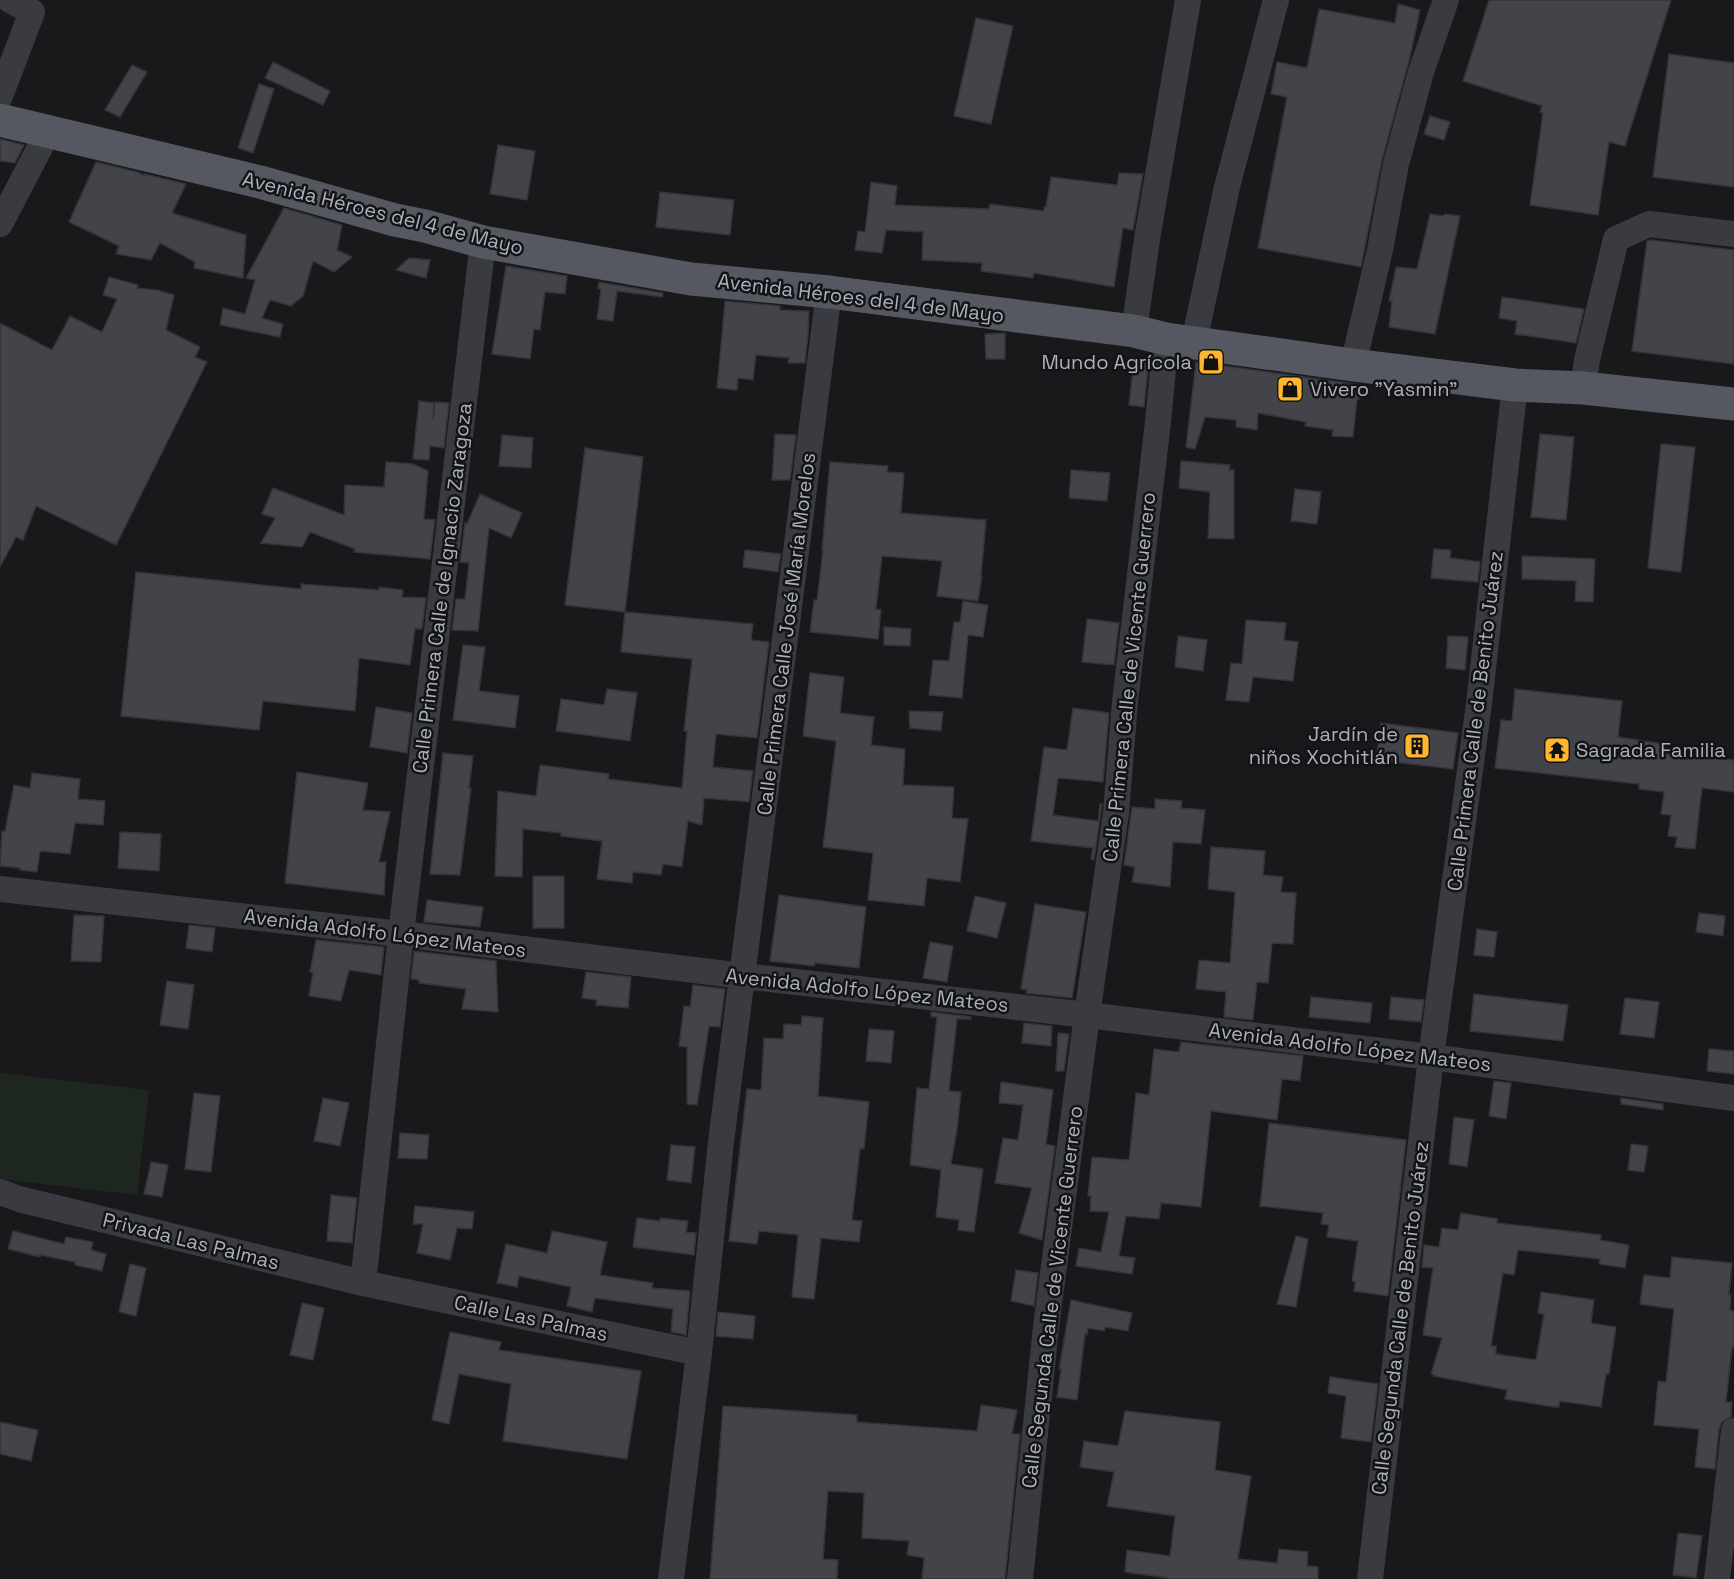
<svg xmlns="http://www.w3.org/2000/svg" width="1734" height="1579" font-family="'Space Grotesk',sans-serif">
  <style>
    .green { fill: #1e271f }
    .building { fill: #434449; stroke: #333338; stroke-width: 1.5 }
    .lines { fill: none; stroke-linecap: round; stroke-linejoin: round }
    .minor { stroke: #393b41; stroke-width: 26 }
    .major { stroke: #555860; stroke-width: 33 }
    .labels { text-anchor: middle; stroke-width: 5; stroke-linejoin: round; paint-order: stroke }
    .street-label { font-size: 20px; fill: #aab0bc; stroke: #141416 }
    .poi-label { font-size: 20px; fill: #aab0bc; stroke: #141416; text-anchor: end }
  </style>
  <rect width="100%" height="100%" fill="#19191b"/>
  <polygon class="green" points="0,1073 149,1090 137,1195 0,1179"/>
  <g class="building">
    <polygon points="1489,0 1671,0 1625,146 1609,142 1598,215 1530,205 1543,113 1540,112 1542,106 1463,81"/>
    <polygon points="1398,4 1420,10 1410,57 1382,160 1361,267 1258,248 1287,97 1271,94 1277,62 1307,68 1319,9 1395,23"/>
    <polygon points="976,18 1013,26 991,124 954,116"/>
    <polygon points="1669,54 1734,63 1734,187 1653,177"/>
    <polygon points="273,62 330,91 323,105 265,78"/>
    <polygon points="132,65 147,72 120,117 105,110"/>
    <polygon points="259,84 274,89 253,153 238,148"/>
    <polygon points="1430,116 1450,122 1444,140 1424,134"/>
    <polygon points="0,139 24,145 15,163 0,161"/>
    <polygon points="498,145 535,151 527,200 490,194"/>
    <polygon points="96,162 137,172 144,175 145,174 186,184 172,213 246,235 243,278 194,268 195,262 160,243 151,260 116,254 119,246 69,222"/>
    <polygon points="1119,173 1143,174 1133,230 1123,228 1114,287 1034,273 1033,278 981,271 982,263 922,260 923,232 886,230 882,253 855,250 858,231 865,232 871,182 897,186 895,205 989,209 990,204 1044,211 1044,207 1046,207 1051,177 1117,185"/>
    <polygon points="660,192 734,200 730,235 656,227"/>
    <polygon points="284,208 342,225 337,250 352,257 334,272 313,261 303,296 291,306 270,300 262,318 283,324 280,337 220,325 223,308 245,314 255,280 246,278"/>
    <polygon points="1430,214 1444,216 1445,214 1460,216 1435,334 1389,327 1392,301 1389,301 1396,267 1417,269"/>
    <polygon points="1651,240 1734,250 1734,364 1632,351 1647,241"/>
    <polygon points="409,258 430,260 426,278 396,270"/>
    <polygon points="506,266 567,276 565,294 545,292 540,330 534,329 530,359 492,354"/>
    <polygon points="109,277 138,285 137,288 157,290 174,295 166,330 200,347 195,357 207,362 116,545 36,506 23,540 16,537 0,567 0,323 52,350 70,316 102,332 117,299 103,295"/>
    <polygon points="599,282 663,293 662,297 617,291 613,321 597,319 601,289 598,289"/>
    <polygon points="1502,297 1584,309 1576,343 1515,334 1517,321 1499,318"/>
    <polygon points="725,301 780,306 780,310 809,311 808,335 805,363 788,363 789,358 756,355 753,380 738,378 737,390 717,388"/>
    <polygon points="1005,333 1005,359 986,359 985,334"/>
    <polygon points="1134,359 1149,360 1144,407 1129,405"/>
    <polygon points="1196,362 1361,385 1359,399 1357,399 1353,437 1332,436 1333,430 1305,426 1306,422 1258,413 1257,430 1236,427 1236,420 1205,417 1195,449 1186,447"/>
    <polygon points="419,401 434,403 433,419 435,402 449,403 444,448 430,446 429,460 413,459"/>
    <polygon points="775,434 796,435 790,480 772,480"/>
    <polygon points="1540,434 1574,437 1566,520 1531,517"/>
    <polygon points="502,435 533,438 531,468 499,466"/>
    <polygon points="1661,444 1695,447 1681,572 1648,568"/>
    <polygon points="585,448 643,457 625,612 565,605"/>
    <polygon points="1181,461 1230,465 1229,470 1234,470 1234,539 1208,538 1210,492 1179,488"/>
    <polygon points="386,462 413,464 428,471 424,519 435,520 430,559 354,552 355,549 310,532 302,547 261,543 275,518 262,514 273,488 344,515 345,485 384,487"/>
    <polygon points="830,462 888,466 887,472 904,473 901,513 986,520 981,577 982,577 978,601 937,596 942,561 882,556 876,609 881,610 878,639 810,632 814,600 817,600 823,550 822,550"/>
    <polygon points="1071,470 1110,473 1107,501 1069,498"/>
    <polygon points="1295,489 1321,492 1317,524 1291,521"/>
    <polygon points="480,494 522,513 511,538 489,528 478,631 452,630 456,599 465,599 469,563 460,562 465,523 467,524"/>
    <polygon points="1434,549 1451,550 1450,558 1480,562 1478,582 1431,578"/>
    <polygon points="745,550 781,554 778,572 743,567"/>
    <polygon points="1522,556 1595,559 1593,602 1575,601 1576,581 1522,579"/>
    <polygon points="136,572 301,589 301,584 379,590 379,587 403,590 402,597 426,598 422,629 415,629 410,665 359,658 355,711 263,701 259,730 121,716"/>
    <polygon points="963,601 988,605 983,637 968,635 962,698 929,695 933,660 949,661 954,622 960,622"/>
    <polygon points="625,612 753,624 751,640 769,642 757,738 716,734 713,767 753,771 749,802 704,798 702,825 688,821 682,867 663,864 661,875 633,872 632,883 597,879 602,841 561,836 561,833 523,829 522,877 495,876 498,791 536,796 540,765 609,774 608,779 682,788 687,731 684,731 692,659 621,652"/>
    <polygon points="1087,619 1119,623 1114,665 1082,662"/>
    <polygon points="1246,620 1286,623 1284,640 1298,642 1293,681 1253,677 1249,702 1226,700 1231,663 1242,664"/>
    <polygon points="884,627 911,629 910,646 884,645"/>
    <polygon points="1178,636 1207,640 1203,671 1175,667"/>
    <polygon points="1448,636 1468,637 1465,670 1446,668"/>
    <polygon points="463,645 485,647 479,691 519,696 515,728 453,720"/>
    <polygon points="810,673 844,677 840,713 874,717 871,745 905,749 903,785 954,787 952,818 968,819 960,882 927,878 924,906 868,900 873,853 823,847 836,741 803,736"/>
    <polygon points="607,689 637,693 630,741 556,731 561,699 604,705"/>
    <polygon points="1515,689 1622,701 1618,737 1664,744 1662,753 1734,760 1734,792 1702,788 1695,849 1675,847 1677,837 1668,836 1671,815 1661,814 1664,792 1639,789 1639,784 1495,768 1501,720 1512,721"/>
    <polygon points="376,707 412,713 407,753 370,747"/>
    <polygon points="1073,708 1109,713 1103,782 1058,778 1053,815 1098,821 1100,804 1102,804 1094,860 1091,859 1093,848 1031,841 1044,747 1067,750"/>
    <polygon points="909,711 943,712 941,731 910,728"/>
    <polygon points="1381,723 1458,733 1453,769 1376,760"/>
    <polygon points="443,753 473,756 469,788 471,788 460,875 430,874"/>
    <polygon points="297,772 368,783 363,810 390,812 379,862 386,862 384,895 285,883"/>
    <polygon points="32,773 80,779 78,799 105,801 103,825 75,823 70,854 40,851 37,872 20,870 20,868 0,866 2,831 5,831 14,785 30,788"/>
    <polygon points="1155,799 1182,801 1181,808 1205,810 1201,844 1173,842 1170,887 1132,882 1135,867 1124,865 1132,807 1155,809"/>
    <polygon points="120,832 161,834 159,871 118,868"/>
    <polygon points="1211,847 1265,851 1263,875 1283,877 1281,892 1296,893 1293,944 1272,943 1268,983 1257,982 1253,1020 1224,1017 1226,992 1196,989 1199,960 1230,963 1235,892 1208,889"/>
    <rect x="533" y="876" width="31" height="52"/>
    <polygon points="779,895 866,907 859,968 815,963 814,966 770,961"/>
    <polygon points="975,896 1006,903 997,938 967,931"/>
    <polygon points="427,900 483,907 480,927 424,922"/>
    <polygon points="1035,904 1086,912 1072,998 1026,993 1027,990 1021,989"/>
    <polygon points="1699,913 1725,916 1723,936 1696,932"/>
    <polygon points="74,915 104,916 101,962 71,961"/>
    <polygon points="189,925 215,928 212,952 186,948"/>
    <polygon points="1477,929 1497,932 1494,957 1474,955"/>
    <polygon points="316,940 384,947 381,975 349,970 341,1001 309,996 313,972 310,972"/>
    <polygon points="930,942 953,946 947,982 923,978"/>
    <polygon points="414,951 496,961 498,1012 462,1009 466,989 419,983 419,980 411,979"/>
    <polygon points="586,972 631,977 628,1008 596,1005 597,1000 582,998"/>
    <polygon points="167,981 194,985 188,1029 160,1025"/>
    <polygon points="693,985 725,989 720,1027 709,1026 697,1105 687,1104 687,1047 679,1046 684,1006 690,1007"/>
    <polygon points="1474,994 1568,1005 1563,1041 1470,1031"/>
    <polygon points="1311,997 1372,1003 1370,1023 1309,1017"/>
    <polygon points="1391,997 1424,1000 1421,1022 1389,1019"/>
    <polygon points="1625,998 1659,1002 1654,1038 1620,1034"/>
    <polygon points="931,1012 971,1017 971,1019 957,1019 949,1091 961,1092 957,1130 951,1164 983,1169 974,1232 958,1230 959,1220 936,1217 941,1170 910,1165 917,1088 929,1089 937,1017 931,1017"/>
    <polygon points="802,1016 823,1018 818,1096 869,1102 864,1149 860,1149 852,1220 862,1221 859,1242 821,1238 814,1299 792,1297 798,1235 759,1231 757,1244 729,1241 747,1089 761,1090 764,1038 783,1039 784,1024 801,1025"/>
    <polygon points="1024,1023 1052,1026 1051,1046 1022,1043"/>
    <polygon points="869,1029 894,1031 891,1063 866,1061"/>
    <polygon points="1058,1033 1069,1034 1064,1071 1056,1071"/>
    <polygon points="1181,1042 1303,1056 1300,1081 1282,1079 1277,1120 1211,1111 1201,1207 1161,1203 1159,1219 1126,1216 1119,1256 1135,1258 1132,1274 1076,1266 1079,1248 1101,1252 1109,1212 1090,1211 1091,1196 1088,1196 1092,1157 1129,1160 1136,1093 1149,1095 1154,1049 1179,1052"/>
    <polygon points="1709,1049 1734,1051 1734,1074 1707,1071"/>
    <polygon points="1494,1081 1511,1083 1506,1119 1489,1116"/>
    <polygon points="1001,1082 1053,1090 1046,1144 1055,1146 1042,1240 1019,1233 1032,1188 995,1183 1003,1138 1018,1140 1023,1105 999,1103"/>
    <polygon points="194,1093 220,1096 211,1172 185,1169"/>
    <polygon points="323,1098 349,1103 340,1146 314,1141"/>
    <polygon points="1621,1098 1663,1104 1663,1110 1621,1104"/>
    <polygon points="1454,1117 1474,1120 1467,1167 1449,1164"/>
    <polygon points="1269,1123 1406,1140 1388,1296 1354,1291 1355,1282 1352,1281 1358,1241 1327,1237 1329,1225 1321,1224 1323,1213 1260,1206"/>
    <polygon points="400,1133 429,1135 427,1159 398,1158"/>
    <polygon points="1631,1144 1648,1146 1644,1172 1628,1170"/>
    <polygon points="671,1145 695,1147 691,1183 667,1180"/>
    <polygon points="151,1162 168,1165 162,1197 144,1194"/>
    <polygon points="331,1195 357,1198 352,1243 327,1241"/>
    <polygon points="415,1206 474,1212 472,1229 457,1228 450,1260 417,1253 423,1224 413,1224"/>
    <polygon points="1461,1213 1498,1219 1497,1223 1601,1235 1600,1240 1629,1245 1625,1268 1599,1264 1600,1259 1518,1250 1514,1275 1503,1273 1491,1346 1496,1346 1496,1354 1536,1360 1544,1314 1538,1313 1541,1292 1594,1300 1591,1323 1616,1327 1609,1374 1606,1374 1601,1407 1560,1401 1559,1407 1554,1407 1505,1399 1507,1390 1434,1376 1435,1375 1431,1374 1442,1338 1423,1335 1433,1268 1422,1267 1424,1245 1439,1247 1442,1228 1458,1230"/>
    <polygon points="637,1218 660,1221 660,1218 688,1221 686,1232 696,1233 694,1255 633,1247"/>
    <polygon points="13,1231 64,1244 66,1237 93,1242 91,1250 106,1254 102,1271 75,1265 75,1262 40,1255 40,1257 8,1249"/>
    <polygon points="552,1231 607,1242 600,1275 653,1283 652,1288 690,1291 686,1335 671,1332 673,1309 595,1298 592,1312 567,1306 571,1287 519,1276 517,1287 497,1283 506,1244 547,1253"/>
    <polygon points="1296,1236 1308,1239 1296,1307 1277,1304"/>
    <polygon points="1672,1257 1732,1263 1729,1295 1731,1295 1730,1310 1734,1311 1734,1347 1732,1347 1726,1402 1732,1402 1731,1417 1722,1422 1719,1429 1715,1469 1695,1467 1699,1429 1654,1425 1658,1381 1666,1382 1674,1309 1640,1304 1644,1275 1670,1278"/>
    <polygon points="130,1264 146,1268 136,1316 119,1312"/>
    <polygon points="1016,1270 1038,1273 1034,1306 1011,1301"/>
    <polygon points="1071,1300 1132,1313 1128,1331 1105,1327 1104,1331 1088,1328 1087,1334 1085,1334 1077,1400 1057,1397 1061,1369 1059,1369"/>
    <polygon points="302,1303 324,1308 313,1360 290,1355"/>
    <polygon points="718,1312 755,1316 753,1339 716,1336"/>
    <polygon points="450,1332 501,1342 499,1350 641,1371 627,1459 503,1441 511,1384 459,1374 449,1424 432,1420"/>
    <polygon points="1330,1377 1378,1384 1371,1442 1341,1438 1346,1396 1328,1393"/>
    <polygon points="981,1405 1017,1410 1012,1434 1020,1434 1005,1579 922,1579 924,1558 907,1555 909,1541 862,1538 864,1493 828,1491 823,1559 838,1560 837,1579 710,1579 723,1406 857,1415 857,1422 977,1431"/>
    <polygon points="1125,1411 1220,1422 1215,1470 1251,1476 1238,1559 1277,1563 1279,1549 1308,1552 1307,1566 1318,1567 1318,1579 1167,1579 1167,1578 1125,1572 1127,1550 1170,1556 1175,1516 1107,1506 1114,1472 1080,1467 1084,1441 1118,1446"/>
    <polygon points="0,1422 38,1430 31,1461 0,1454"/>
    <polygon points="1678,1533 1702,1536 1696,1578 1673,1575"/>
  </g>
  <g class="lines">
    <g class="minor">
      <polyline points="0,96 32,12 10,0"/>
      <polyline points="0,224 48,132"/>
      <polyline points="1134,331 1147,239 1188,0"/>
      <polyline points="1194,342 1227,187 1276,0"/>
      <polyline points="1353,365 1380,250 1396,164 1421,72 1446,0"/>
      <polyline points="1583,388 1587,360 1616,239 1649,224 1734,234"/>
      <polyline points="0,889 401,934 743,976 1087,1015 1431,1057 1734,1098"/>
      <polyline points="0,1192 19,1199 363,1283 699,1353"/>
      <polyline points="363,1283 401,934 483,242"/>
      <polyline points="671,1579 699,1353 721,1142 829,292"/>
      <polyline points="1020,1579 1046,1327 1087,1015 1116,813 1125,702 1158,422 1166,339"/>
      <polyline points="1370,1579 1431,1057 1479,704 1515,385"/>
      <polyline points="1717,1579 1734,1431"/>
    </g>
    <polyline class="major" points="0,120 260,182 395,220 425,226 483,242 691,279 829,292 1134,331 1166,339 1353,365 1515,385 1583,388 1734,404"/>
  </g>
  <defs>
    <symbol id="shop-square" viewBox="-11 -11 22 22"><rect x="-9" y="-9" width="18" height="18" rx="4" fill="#ffb52d" stroke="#141416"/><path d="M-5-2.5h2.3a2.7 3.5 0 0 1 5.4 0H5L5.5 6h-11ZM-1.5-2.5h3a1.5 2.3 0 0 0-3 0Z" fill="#111"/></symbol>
    <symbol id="building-square" viewBox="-11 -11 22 22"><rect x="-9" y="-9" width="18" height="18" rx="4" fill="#ffb52d" stroke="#141416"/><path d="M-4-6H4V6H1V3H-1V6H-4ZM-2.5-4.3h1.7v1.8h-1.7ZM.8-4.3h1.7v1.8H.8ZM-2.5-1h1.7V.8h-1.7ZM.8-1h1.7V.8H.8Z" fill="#111"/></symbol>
    <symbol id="temple-square" viewBox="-11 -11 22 22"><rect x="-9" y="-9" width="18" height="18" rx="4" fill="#ffb52d" stroke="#141416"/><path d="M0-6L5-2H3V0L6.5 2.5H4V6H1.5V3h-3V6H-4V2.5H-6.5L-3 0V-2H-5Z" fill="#111"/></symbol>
  </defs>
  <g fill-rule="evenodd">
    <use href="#shop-square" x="1196" y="347" width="30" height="30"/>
    <use href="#shop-square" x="1275" y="374" width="30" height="30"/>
    <use href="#building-square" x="1402" y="731" width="30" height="30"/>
    <use href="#temple-square" x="1542" y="735" width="30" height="30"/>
  </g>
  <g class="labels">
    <g class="street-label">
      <text transform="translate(383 213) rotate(14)" y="7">Avenida Héroes del 4 de Mayo</text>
      <text transform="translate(861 298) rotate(7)" y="7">Avenida Héroes del 4 de Mayo</text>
      <text transform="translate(442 588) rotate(-83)" y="7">Calle Primera Calle de Ignacio Zaragoza</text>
      <text transform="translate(786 634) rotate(-83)" y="7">Calle Primera Calle José María Morelos</text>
      <text transform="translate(1129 677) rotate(-84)" y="7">Calle Primera Calle de Vicente Guerrero</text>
      <text transform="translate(1475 721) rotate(-83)" y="7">Calle Primera Calle de Benito Juárez</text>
      <text transform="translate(385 933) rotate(7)" y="7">Avenida Adolfo López Mateos</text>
      <text transform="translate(867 990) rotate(6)" y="7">Avenida Adolfo López Mateos</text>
      <text transform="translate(1350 1047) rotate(7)" y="7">Avenida Adolfo López Mateos</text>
      <text transform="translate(191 1241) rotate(14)" y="7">Privada Las Palmas</text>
      <text transform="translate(1052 1297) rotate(-83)" y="7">Calle Segunda Calle de Vicente Guerrero</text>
      <text transform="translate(531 1318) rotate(12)" y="7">Calle Las Palmas</text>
      <text transform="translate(1400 1318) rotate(-83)" y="7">Calle Segunda Calle de Benito Juárez</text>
    </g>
    <g class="poi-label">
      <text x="1192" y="369">Mundo Agrícola</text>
      <text x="1310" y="396" text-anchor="start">Vivero "Yasmin"</text>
      <text x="1398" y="741">Jardín de<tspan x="1398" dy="23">niños Xochitlán</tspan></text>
      <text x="1576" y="757" text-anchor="start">Sagrada Familia</text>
    </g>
  </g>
</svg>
